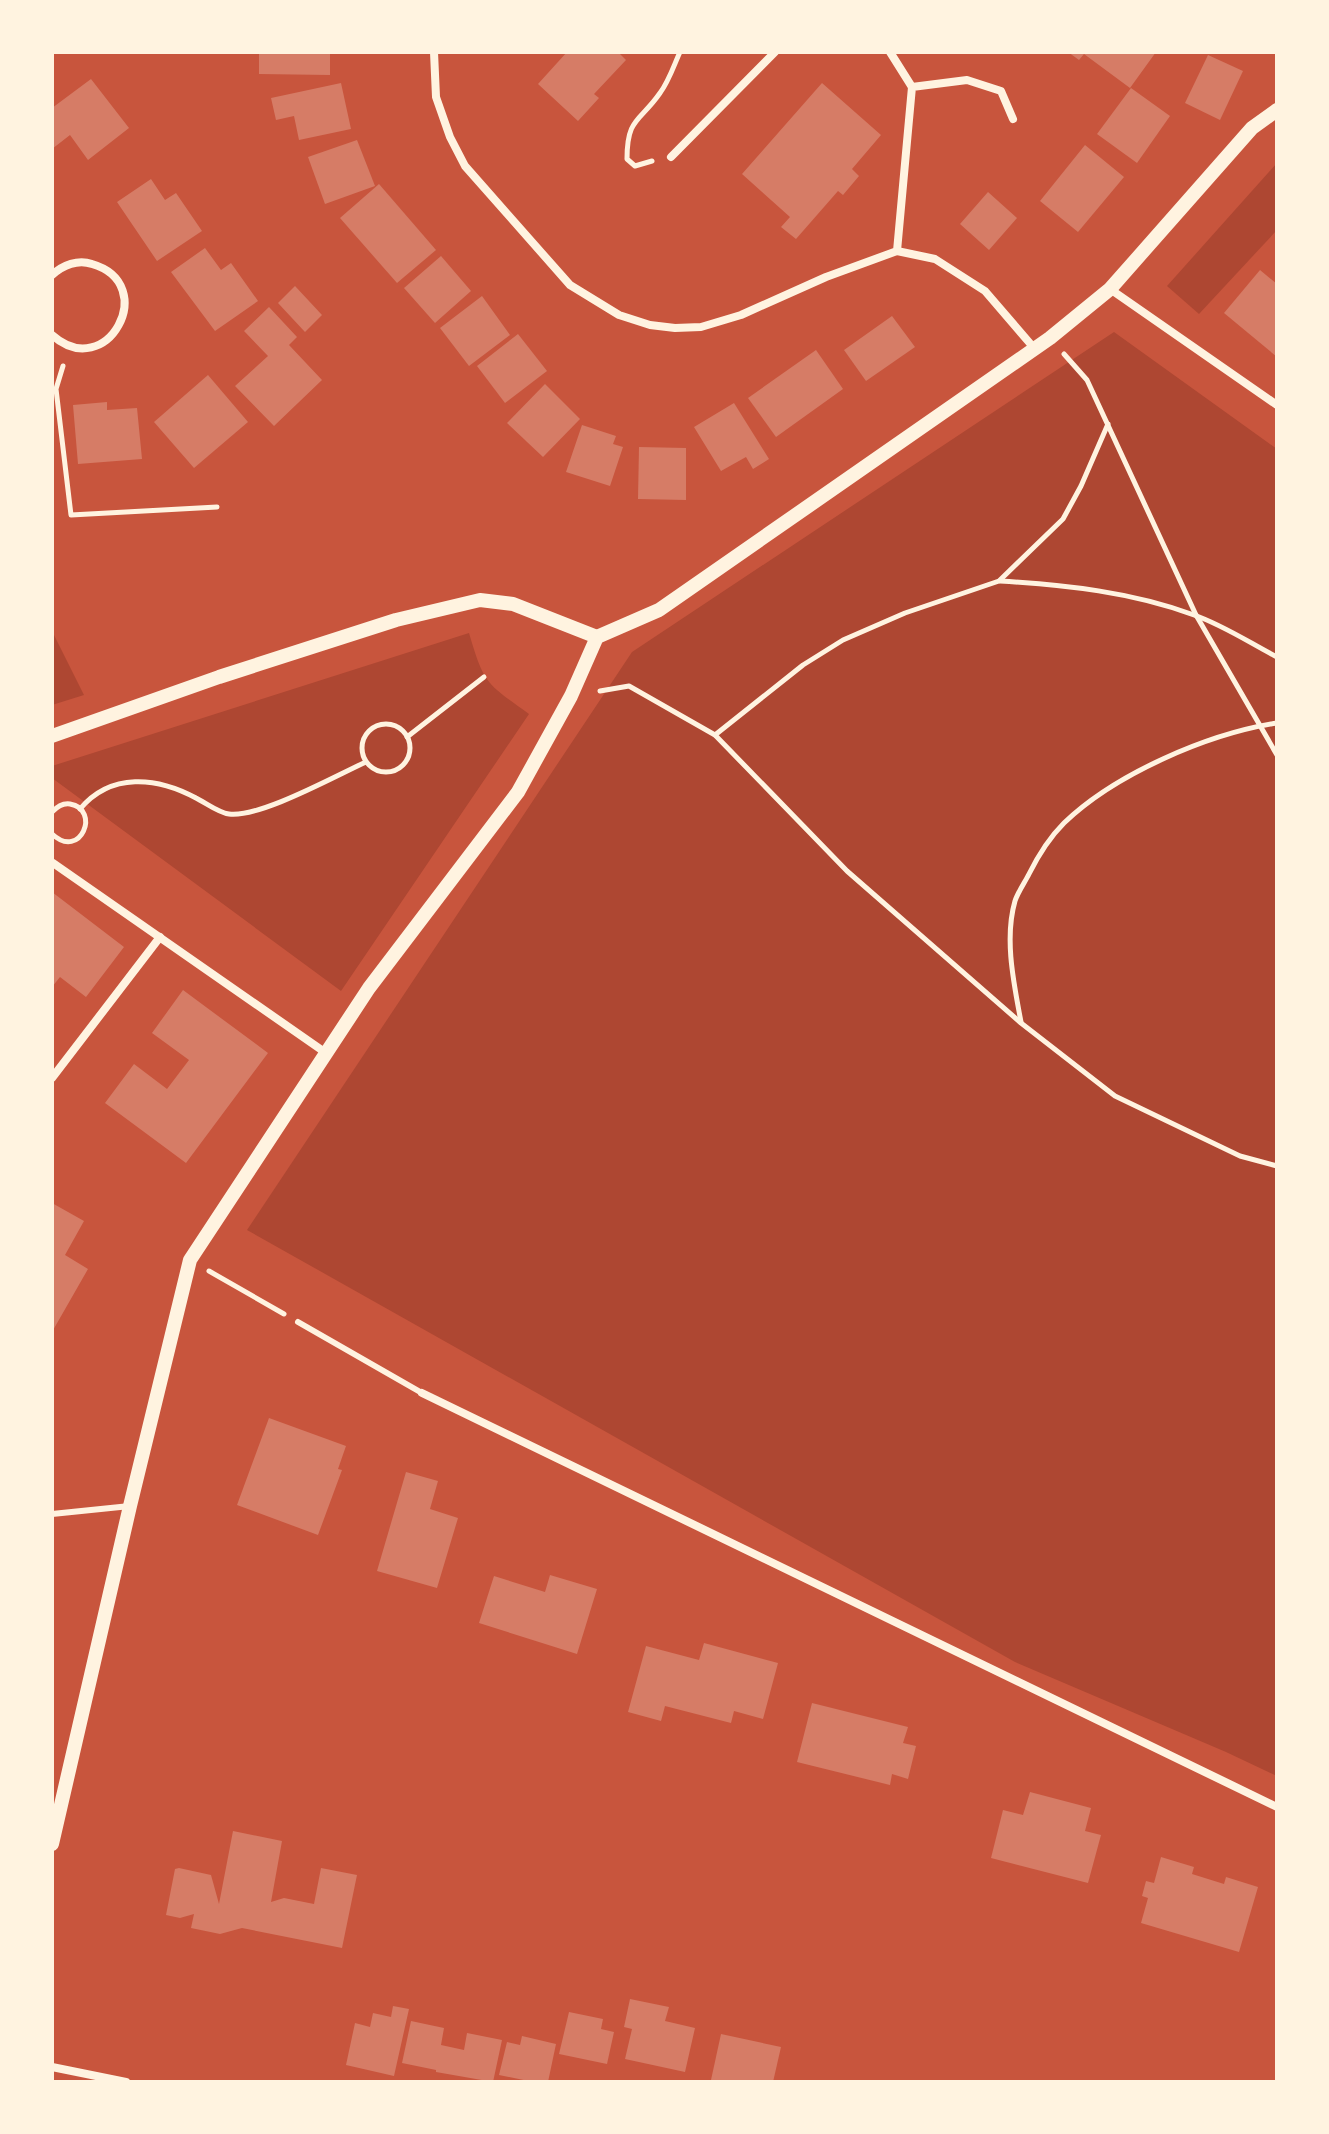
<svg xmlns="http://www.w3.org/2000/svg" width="1329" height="2134" font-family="Commissioner,sans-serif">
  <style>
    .green { fill: #ae4732 }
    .building { fill: #d67c66 }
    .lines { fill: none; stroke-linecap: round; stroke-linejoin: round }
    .path { stroke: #fff3e0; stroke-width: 5 }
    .service { stroke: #fff3e0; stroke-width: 6 }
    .minor { stroke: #fff3e0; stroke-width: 8 }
    .tertiary { stroke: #fff3e0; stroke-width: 14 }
  </style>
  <rect width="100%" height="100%" fill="#c8553d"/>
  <g class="green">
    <polygon points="1277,163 1277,230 1199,314 1167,286"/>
    <polygon points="1114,332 1277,449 1277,1776 1226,1752 1015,1662 247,1230 632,652"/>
    <polygon points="52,631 84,695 52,705"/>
    <path d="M469 633C484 684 486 683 529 714L341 991 52 778V766Z"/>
  </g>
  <g class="building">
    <polygon points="259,52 330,52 330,75 259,74"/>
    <polygon points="567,52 618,52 626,60 594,94 599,98 578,121 538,84"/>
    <polygon points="1068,52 1156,52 1130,88 1084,54 1079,60"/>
    <polygon points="1208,55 1243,71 1220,120 1185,103"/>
    <polygon points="91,79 129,128 88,160 70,135 52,149 52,108"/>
    <polygon points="341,83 351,129 299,140 294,116 276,120 271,98"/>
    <polygon points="822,83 881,135 852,169 859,176 843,195 838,191 796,239 781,227 790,217 742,174"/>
    <polygon points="1131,88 1170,116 1137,163 1097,134"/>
    <polygon points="357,140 375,186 325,204 308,157"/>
    <polygon points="1085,145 1124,177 1078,232 1040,201"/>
    <polygon points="151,179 165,200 176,193 202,231 157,261 117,202"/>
    <polygon points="379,184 436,250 397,283 340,218"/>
    <polygon points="988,192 1017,218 989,250 960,224"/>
    <polygon points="205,248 221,270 231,263 258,301 215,331 171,272"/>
    <polygon points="441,256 471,291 435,323 404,288"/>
    <polygon points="1260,270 1277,284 1277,357 1224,313"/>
    <polygon points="295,286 322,315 305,332 278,303"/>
    <polygon points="482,296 510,335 469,366 440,328"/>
    <polygon points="269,307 297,337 289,345 322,380 274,426 235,386 268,356 244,331"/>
    <polygon points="892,316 915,347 866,381 844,350"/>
    <polygon points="518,334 547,371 505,403 477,366"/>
    <polygon points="816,350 843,389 776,437 748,398"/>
    <polygon points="208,375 248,422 194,468 154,422"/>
    <polygon points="545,384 580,419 543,457 507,423"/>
    <polygon points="107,402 107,410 137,408 142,459 78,464 73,405"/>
    <polygon points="734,403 769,459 753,469 746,457 721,471 694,427"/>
    <polygon points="582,425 616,436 613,444 623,447 610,486 566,472"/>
    <polygon points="639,447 686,448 686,500 638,499"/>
    <polygon points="52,892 124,947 86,997 60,977 52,987"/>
    <polygon points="183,990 268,1053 186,1163 105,1103 134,1064 167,1089 189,1060 152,1033"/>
    <polygon points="52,1203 84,1221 65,1255 88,1269 52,1332"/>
    <polygon points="269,1418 346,1446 338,1469 342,1470 318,1535 237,1505"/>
    <polygon points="406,1472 438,1481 430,1509 458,1518 437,1588 377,1571"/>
    <polygon points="550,1575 597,1589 577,1654 479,1623 494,1576 545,1592"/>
    <polygon points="704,1643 778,1663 763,1719 734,1711 731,1723 665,1706 661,1721 628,1712 646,1646 699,1660"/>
    <polygon points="812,1703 908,1727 903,1743 916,1746 908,1779 892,1774 890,1785 797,1762"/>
    <polygon points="1030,1792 1091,1808 1085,1831 1101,1835 1088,1883 991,1858 1003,1810 1023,1815"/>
    <polygon points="233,1831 282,1841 271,1902 284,1898 314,1904 321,1868 357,1875 342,1948 242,1928 220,1934 191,1928 194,1914 180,1918 166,1915 175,1869 179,1868 211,1875 219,1904"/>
    <polygon points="1161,1857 1194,1867 1192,1874 1224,1884 1226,1877 1258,1887 1239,1952 1141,1923 1148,1898 1142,1896 1146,1881 1154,1883"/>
    <polygon points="630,1999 669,2007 665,2021 695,2028 685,2072 625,2059 632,2029 624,2027"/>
    <polygon points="393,2006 409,2009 394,2076 346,2065 355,2023 370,2027 373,2013 391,2017"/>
    <polygon points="569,2012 603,2019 601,2029 614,2032 607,2064 559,2054"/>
    <polygon points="411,2021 444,2028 441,2045 464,2050 467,2033 502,2040 493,2082 436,2072 436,2070 402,2063"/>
    <polygon points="721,2034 781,2047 773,2082 711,2080"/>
    <polygon points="522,2036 556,2044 548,2082 533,2082 499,2075 507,2042 520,2045"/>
  </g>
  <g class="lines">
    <g class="path">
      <path d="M652 161 635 166 627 159C627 117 640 122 660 93 669 81 674 65 680 52"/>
      <polyline points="1064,354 1087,380 1196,615 1277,755"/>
      <polyline points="63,366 56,389 71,515 217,507"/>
      <path d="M1000 581C1066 585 1132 592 1194 615 1223 625 1250 643 1277 657"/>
      <polyline points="600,691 629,686 715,735 847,871 1021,1023 1115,1096 1240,1156 1277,1166"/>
      <circle cx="386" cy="748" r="24"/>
      <polyline points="715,735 803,665 843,640 905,613 999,581 1063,519 1081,486 1108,424"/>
      <polyline points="407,737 484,677"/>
      <path d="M80 809C111 772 157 777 196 798 206 803 219 813 229 814 260 818 335 776 366 762"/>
      <path d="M52 812C57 807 62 803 70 804 101 809 81 861 52 834"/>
      <path d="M1021 1022C1014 984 1004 939 1015 901 1018 892 1025 882 1029 874 1038 856 1050 837 1064 823 1115 774 1207 734 1277 723"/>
      <polyline points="209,1271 284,1314"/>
    </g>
    <g class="service">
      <polyline points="298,1322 422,1393"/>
      <polyline points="52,1514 130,1506"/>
    </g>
    <g class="minor">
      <polyline points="434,52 436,97 450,137 465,166 570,285 619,315 650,325 675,328 701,327 741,315 826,277 897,251 912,87 967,80 1001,91 1013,119"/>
      <polyline points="890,52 912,87"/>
      <polyline points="671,157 775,52"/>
      <polyline points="897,251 935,259 985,291 1034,348"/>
      <path d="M52 275C63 265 78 259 92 264 161 284 107 384 52 335"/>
      <polyline points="1110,289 1277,405"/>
      <polyline points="53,863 326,1053"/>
      <polyline points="52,1078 160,937"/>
      <polyline points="422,1393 1277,1807"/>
      <polyline points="52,2067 126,2082"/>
    </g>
    <g class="tertiary">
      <polyline points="52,736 219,677 396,620 480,600 513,604 597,637"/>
      <polyline points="52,1844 130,1506 190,1260 369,988 518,792 571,696 597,637 659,610 1050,338 1110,289 1252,128 1277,110"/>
    </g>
  </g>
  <rect width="1329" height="2134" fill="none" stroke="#fff3e0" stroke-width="108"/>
</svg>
